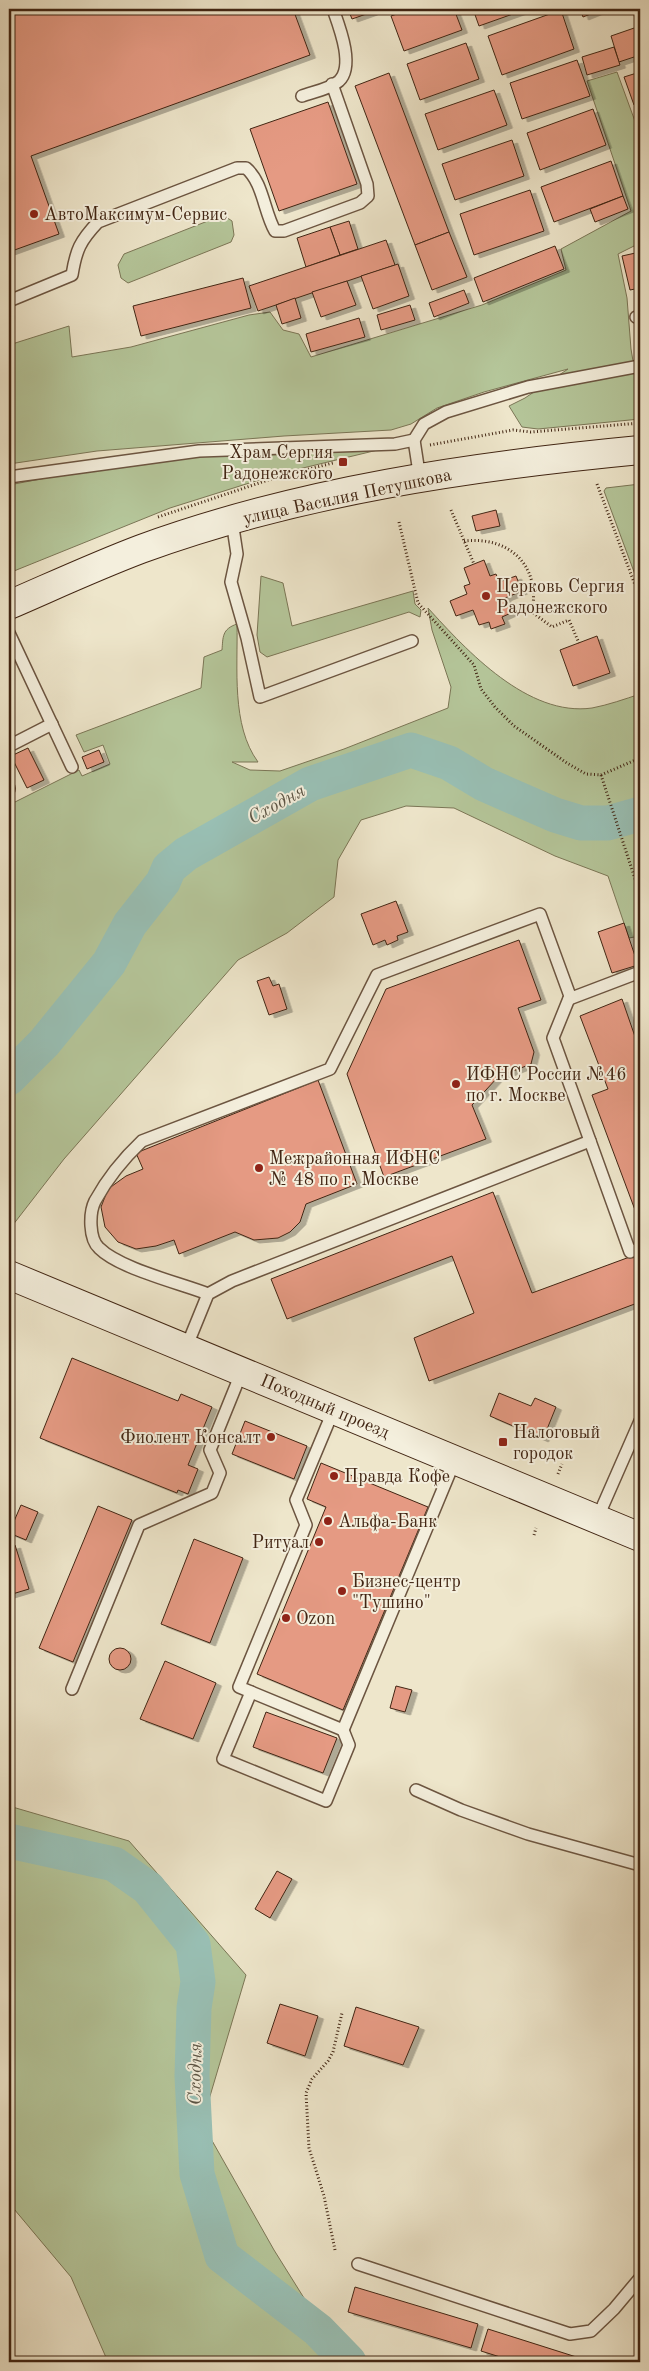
<svg xmlns="http://www.w3.org/2000/svg" width="649" height="2371" font-family="'Old Standard TT',serif">
  <style>
    .green { fill: #b5c69a; stroke: #7b7656 }
    .lines { fill: none; stroke-linecap: round; stroke-linejoin: round }
    .river { stroke: #99c0b5; stroke-width: 35 }
    .building { fill: #e59a83; stroke: #412513; filter: url(#shadow) }
    .service-casing { stroke: #6c5541; stroke-width: 14 }
    .secondary-casing { stroke: #412513; stroke-width: 30 }
    .path { stroke: #412513; stroke-width: 3; stroke-dasharray: 1 2.5; stroke-linecap: butt }
    .service { stroke: #f4efdd; stroke-width: 11 }
    .secondary { stroke: #f4efdd; stroke-width: 28 }
    .poi-dot { fill: #8f2418; stroke: #f4efdd; stroke-width: 2 }
    .labels { text-anchor: middle; stroke-width: 4; stroke-linejoin: round; paint-order: stroke }
    .poi-label { font-size: 18px; fill: #412513; stroke: #f4efdd; text-anchor: start }
    .street-label { font-size: 18px; fill: #412513; stroke: #f4efdd }
    .water-label { font-size: 19px; font-style: italic; fill: #5b5444; stroke: #f4efdd }
  </style>
  <defs>
    <filter id="shadow"><feDropShadow dx="5.5" dy="3" stdDeviation="0" flood-color="#0004"/></filter>
  </defs>
  <rect width="100%" height="100%" fill="#eee6cb"/>
  <filter id="stains"><feTurbulence type="fractalNoise" baseFrequency=".004" numOctaves="4"/><feColorMatrix values="0 0 0 0 .2 0 0 0 0 .09 0 0 0 0 .02 0 0 0 .5 -.17"/></filter>
  <radialGradient id="worn" r=".72"><stop offset=".6" stop-color="#630" stop-opacity="0"/><stop offset="1" stop-color="#630" stop-opacity=".3"/></radialGradient>
  <g class="green">
    <polygon points="617,72 640,135 640,243 618,254 627,298 631,349 634,367 640,371 640,419 538,429 522,427 509,406 525,398 568,369 484,392 437,408 411,424 391,430 284,436 97,451 9,464 9,345 69,326 72,357 131,347 249,315 270,312 283,330 299,334 311,357 482,305 566,270 561,249 631,211 587,81"/>
    <polygon points="223,215 232,221 234,235 231,242 128,283 121,278 118,265 124,254"/>
    <polygon points="386,448 278,474 170,508 9,573 9,485 88,470 217,454 292,455"/>
    <polygon points="640,484 640,588 604,491 606,488"/>
    <polygon points="261,576 283,583 292,626 413,591 415,604 421,610 420,617 409,612 267,657 260,652 257,635"/>
    <path d="M428 608C467 651 528 717 592 708 608 705 625 699 640 694V936L629 938 608 876 555 856 454 808 406 806 361 820 338 860 334 897 287 933 238 960 64 1159 9 1230V805L79 770 82 776 110 764 103 745 84 752 76 735 201 688 204 657 222 650C223 637 222 629 237 624 238 668 231 725 258 762H232L250 770 280 771 344 749 448 708 451 687 432 630Z"/>
    <polygon points="9,1806 129,1841 246,1975 202,2123 274,2250 344,2362 108,2362 71,2277 9,2203"/>
  </g>
  <g class="lines">
    <g class="river">
      <polyline points="9,1078 44,1043 109,963 130,924 163,882 169,868 186,854 310,784 411,750 449,763 484,784 555,815 581,823 608,823 640,814"/>
      <polyline points="9,1841 114,1864 148,1888 193,1944 198,1982 194,2008 192,2076 197,2174 222,2256 318,2330 349,2362"/>
    </g>
  </g>
  <g class="building">
    <polygon points="26,9 293,9 310,55 31,156 59,234 9,252 9,15"/>
    <polygon points="348,9 371,9 372,12 352,19"/>
    <polygon points="411,9 454,9 462,30 404,51 391,16"/>
    <polygon points="473,9 527,9 479,26"/>
    <polygon points="580,9 598,9 598,11 583,17"/>
    <polygon points="628,9 640,9 640,11 629,14"/>
    <polygon points="561,10 574,49 502,75 488,36"/>
    <polygon points="640,26 640,55 619,62 611,36"/>
    <polygon points="466,43 479,79 420,100 407,64"/>
    <polygon points="614,47 620,65 587,75 582,57"/>
    <polygon points="577,60 590,96 522,119 510,83"/>
    <polygon points="640,72 640,103 634,105 624,77"/>
    <polygon points="389,73 449,232 415,245 355,86"/>
    <polygon points="494,90 507,125 438,150 425,114"/>
    <polygon points="328,102 357,184 279,211 250,129"/>
    <polygon points="593,109 606,145 540,170 527,133"/>
    <polygon points="512,140 524,176 455,200 442,164"/>
    <polygon points="611,161 623,196 554,222 541,187"/>
    <polygon points="530,190 544,231 474,255 460,214"/>
    <polygon points="623,196 628,209 595,222 590,209"/>
    <polygon points="349,221 358,249 340,255 330,227"/>
    <polygon points="330,227 340,255 306,267 297,238"/>
    <polygon points="449,232 467,277 432,290 415,245"/>
    <polygon points="386,240 395,265 258,311 249,286"/>
    <polygon points="555,246 564,269 483,302 474,278"/>
    <polygon points="640,252 640,288 630,290 622,256"/>
    <polygon points="398,264 409,296 373,309 361,276"/>
    <polygon points="243,278 251,308 141,336 133,306"/>
    <polygon points="347,281 356,305 321,317 312,292"/>
    <polygon points="464,290 469,303 434,317 429,303"/>
    <polygon points="295,298 301,318 282,324 276,305"/>
    <polygon points="410,305 415,320 381,330 377,315"/>
    <polygon points="359,318 365,337 311,352 306,334"/>
    <polygon points="496,510 500,526 476,531 472,516"/>
    <polygon points="484,560 490,576 496,574 499,582 516,576 522,591 505,598 511,613 502,617 505,624 491,629 489,622 479,625 473,610 456,616 450,601 467,594 464,586 470,584 464,568"/>
    <polygon points="597,636 610,673 573,686 560,650"/>
    <polygon points="28,748 44,780 27,788 11,756"/>
    <polygon points="99,750 104,762 87,769 82,757"/>
    <polygon points="396,901 408,932 397,936 398,940 387,945 385,940 373,945 361,914"/>
    <polygon points="624,923 638,965 612,973 598,932"/>
    <polygon points="519,940 541,1000 518,1008 534,1052 531,1064 498,1077 472,1105 486,1139 384,1177 347,1074 386,989"/>
    <polygon points="269,977 273,986 279,984 287,1009 269,1015 257,981"/>
    <polygon points="622,999 640,1051 640,1217 638,1218 592,1095 608,1089 580,1016"/>
    <polygon points="318,1080 357,1184 306,1204 300,1222 290,1232 278,1238 254,1240 235,1232 179,1254 174,1240 156,1246 136,1249 118,1242 105,1227 101,1207 108,1189 126,1176 143,1169 136,1153"/>
    <polygon points="493,1192 532,1293 635,1255 640,1270 640,1302 429,1381 414,1338 474,1313 452,1256 287,1319 271,1279"/>
    <polygon points="72,1358 178,1401 181,1394 212,1407 188,1465 198,1469 188,1494 178,1490 177,1493 40,1438"/>
    <polygon points="499,1393 531,1406 535,1398 556,1407 543,1439 490,1416"/>
    <polygon points="245,1421 307,1446 294,1479 232,1454"/>
    <polygon points="321,1463 428,1507 343,1710 257,1674 326,1507 307,1499"/>
    <polygon points="21,1505 38,1512 26,1540 9,1533"/>
    <polygon points="98,1506 132,1520 73,1662 39,1648"/>
    <polygon points="194,1539 243,1558 210,1643 161,1624"/>
    <polygon points="15,1545 29,1589 9,1595 9,1547"/>
    <circle cx="120" cy="1659" r="11"/>
    <polygon points="165,1661 216,1683 193,1739 140,1719"/>
    <polygon points="396,1686 412,1690 405,1712 390,1708"/>
    <polygon points="266,1712 337,1738 323,1773 253,1747"/>
    <polygon points="639,1807 640,1807 640,1824 635,1823"/>
    <polygon points="277,1871 292,1879 270,1918 255,1909"/>
    <polygon points="280,2004 318,2016 305,2056 267,2043"/>
    <polygon points="356,2007 419,2027 403,2065 344,2046"/>
    <polygon points="355,2287 478,2324 471,2348 348,2312"/>
    <polygon points="488,2329 589,2361 588,2362 516,2362 481,2351"/>
  </g>
  <g class="lines">
    <defs>
      <g id="service">
        <path d="M302 96C313 92 330 89 339 81 355 66 339 26 333 9"/>
        <path d="M9 301 72 275C76 250 80 241 98 222L237 168H246C263 182 264 212 275 231H284L360 203 368 196 367 184 332 84"/>
        <polyline points="636,317 640,316"/>
        <polyline points="414,440 424,424 446,412 528,387 640,366"/>
        <polyline points="9,477 199,451 395,444 414,440 420,479"/>
        <polyline points="232,521 237,554 231,582 247,638 260,697 412,641"/>
        <polyline points="9,633 72,767"/>
        <polyline points="9,746 52,724"/>
        <polyline points="9,788 9,789"/>
        <polyline points="569,999 640,972"/>
        <path d="M208 1294C180 1283 120 1269 99 1248 89 1239 89 1213 95 1201 107 1179 124 1158 142 1141L330 1069 377 975 540 914 570 996 553 1038 630 1252 640 1248"/>
        <polyline points="186,1348 208,1294 232,1281 590,1141"/>
        <polyline points="334,1409 296,1500 306,1525 239,1687 343,1730 455,1460"/>
        <polyline points="597,1519 640,1421"/>
        <polyline points="72,1689 139,1525 212,1493 220,1473 210,1450 242,1371"/>
        <polyline points="251,1692 223,1759 326,1801 349,1745 343,1730"/>
        <polyline points="416,1790 461,1810 528,1834 640,1865"/>
        <polyline points="358,2264 570,2334 591,2331 614,2309 640,2278"/>
      </g>
      <g id="secondary">
        <path d="M9 605C53 586 96 566 141 549 300 491 472 466 640 450"/>
        <polyline points="9,1275 640,1537"/>
      </g>
    </defs>
    <use href="#service" class="service-casing"/>
    <use href="#secondary" class="secondary-casing"/>
    <g class="path">
      <polyline points="430,445 513,430 531,432 640,423"/>
      <polyline points="597,484 640,598"/>
      <polyline points="451,510 474,564"/>
      <polyline points="158,517 277,477 333,463"/>
      <polyline points="399,522 418,603 474,665 481,689 495,707 514,726 567,763 586,774 601,775 640,758"/>
      <path d="M464 541C509 536 541 565 532 612L552 627 569 620 579 643"/>
      <polyline points="601,775 640,894"/>
      <polyline points="558,1474 562,1464"/>
      <polyline points="534,1535 536,1528"/>
      <polyline points="335,2250 324,2196 309,2148 306,2093 312,2079 328,2061 333,2052 342,2013"/>
    </g>
    <use href="#service" class="service"/>
    <use href="#secondary" class="secondary"/>
  </g>
  <g class="poi-dot">
    <circle cx="34" cy="214" r="5"/>
    <rect x="338" y="457" width="10" height="10" rx="2.5"/>
    <circle cx="486" cy="596" r="5"/>
    <circle cx="456" cy="1084" r="5"/>
    <circle cx="259" cy="1168" r="5"/>
    <circle cx="271" cy="1437" r="5"/>
    <rect x="498" y="1437" width="10" height="10" rx="2.5"/>
    <circle cx="334" cy="1476" r="5"/>
    <circle cx="328" cy="1521" r="5"/>
    <circle cx="319" cy="1542" r="5"/>
    <circle cx="342" cy="1591" r="5"/>
    <circle cx="286" cy="1618" r="5"/>
  </g>
  <g class="labels">
    <g class="poi-label">
      <text x="44" y="220">АвтоМаксимум-Сервиc</text>
      <text x="333" y="458" text-anchor="end">Храм Сергия<tspan x="333" dy="21">Радонежского</tspan></text>
      <text x="496" y="592">Церковь Сергия<tspan x="496" dy="21">Радонежского</tspan></text>
      <text x="466" y="1080">ИФНС России №46<tspan x="466" dy="21">по г. Москве</tspan></text>
      <text x="269" y="1164">Межрайонная ИФНС<tspan x="269" dy="21">№ 48 по г. Москве</tspan></text>
      <text x="513" y="1438">Налоговый<tspan x="513" dy="21">городок</tspan></text>
      <text x="261" y="1443" text-anchor="end">Фиолент Консалт</text>
      <text x="344" y="1482">Правда Кофе</text>
      <text x="338" y="1527">Альфа-Банк</text>
      <text x="309" y="1548" text-anchor="end">Ритуал</text>
      <text x="352" y="1587">Бизнес-центр<tspan x="352" dy="21">"Тушино"</tspan></text>
      <text x="296" y="1624">Ozon</text>
    </g>
    <g class="street-label">
      <text transform="translate(347 496) rotate(-12)" y="6">улица Василия Петушкова</text>
      <text transform="translate(325 1406) rotate(23)" y="6">Походный проезд</text>
    </g>
    <g class="water-label">
      <text transform="translate(276 803) rotate(-29)" y="7">Сходня</text>
      <text transform="translate(194 2074) rotate(-89)" y="7">Сходня</text>
    </g>
  </g>
  <rect width="649" height="2371" fill="none" stroke="#eee6cb" stroke-width="30"/>
  <rect x="10" y="10" width="629" height="2351" fill="none" stroke="#412513" stroke-width="2.5"/>
  <rect x="15" y="15" width="619" height="2341" fill="none" stroke="#412513"/>
  <rect width="100%" height="100%" filter="url(#stains)"/>
  <rect width="100%" height="100%" fill="url(#worn)"/>
</svg>
